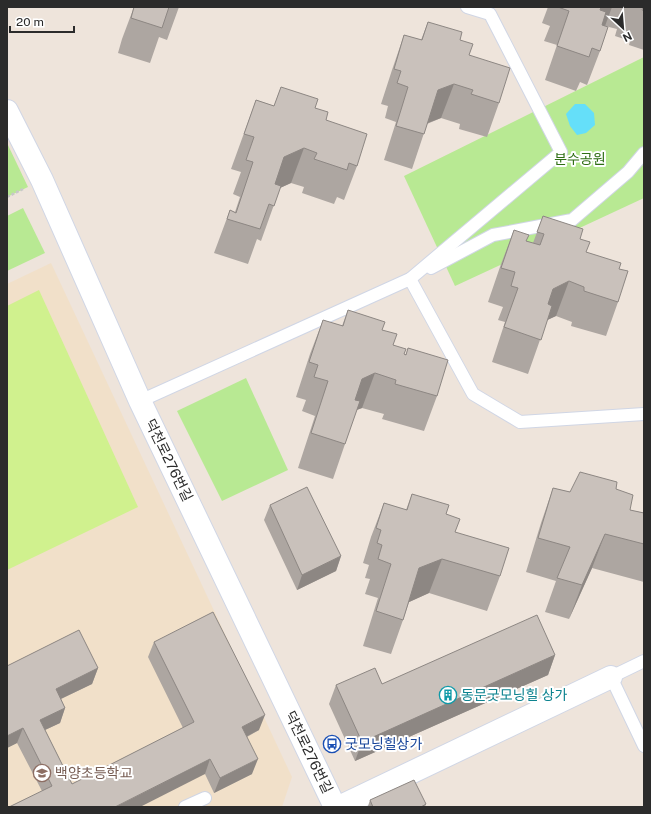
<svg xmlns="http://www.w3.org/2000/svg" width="651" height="814" font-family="'Public Sans','Noto Sans KR',sans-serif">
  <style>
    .education { fill: #f1e0c9 }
    .green { fill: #b8e993 }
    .pitch { fill: #d0f18e }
    .water { fill: #65dff9 }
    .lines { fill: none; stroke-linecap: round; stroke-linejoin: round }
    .lane-casing { stroke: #d0d6e5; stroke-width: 14 }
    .street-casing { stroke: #d0d6e5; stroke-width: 24 }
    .path { stroke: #c8c8c8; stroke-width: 2.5; stroke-dasharray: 3 2; stroke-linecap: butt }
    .lane { stroke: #fff; stroke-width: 12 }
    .street { stroke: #fff; stroke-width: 22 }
    .wall { fill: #ada6a1 }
    .shaded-wall { fill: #8d8783 }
    .building { fill: #c9c1bb; stroke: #8d8783 }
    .labels { text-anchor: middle; stroke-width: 4; stroke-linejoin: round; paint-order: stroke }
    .park-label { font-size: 14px; fill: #2f6e14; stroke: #fff }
    .street-label { font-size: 14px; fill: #2b2b2b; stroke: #fff }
    .culture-label { font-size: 14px; fill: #0d838f; stroke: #fff; text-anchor: start }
    .transit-label { font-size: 14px; fill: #164399; stroke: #fff; text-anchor: start }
    .education-label { font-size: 14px; fill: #785e54; stroke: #fff; text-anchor: start }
  </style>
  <rect width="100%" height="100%" fill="#eee4db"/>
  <polygon class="education" points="51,263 292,777 282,807 7,807 7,284"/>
  <g class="green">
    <polygon points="644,57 644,198 455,286 404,176"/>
    <polygon points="7,143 28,187 7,197"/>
    <polygon points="23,208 45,253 7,271 7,216"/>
    <polygon points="246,378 288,470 222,501 177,411"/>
  </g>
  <polygon class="pitch" points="39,290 138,507 7,570 7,306"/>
  <polygon class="water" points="575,104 585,104 594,113 595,125 586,133 577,135 570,126 566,114"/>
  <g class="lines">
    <defs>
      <g id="lane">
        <polyline points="431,268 493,235 572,220 628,172 644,153"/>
        <polyline points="410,279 561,152 490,14 467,7"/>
        <polyline points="140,401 410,279 473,394 520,422 644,414"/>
        <polyline points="644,661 611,677 644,746"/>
        <polyline points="185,807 205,798"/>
      </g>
      <g id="street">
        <polyline points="7,111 42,180 140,401 335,807"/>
        <polyline points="339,807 611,677"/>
      </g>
    </defs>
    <use href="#lane" class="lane-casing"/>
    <use href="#street" class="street-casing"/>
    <polyline class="path" points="7,197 23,189"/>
    <use href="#lane" class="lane"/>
    <use href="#street" class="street"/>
  </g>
  <g class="wall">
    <polygon points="134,7 179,7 167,40 159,37 150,63 118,53 122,39"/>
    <polygon points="548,7 644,7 644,50 629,45 630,41 615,36 617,29 605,26 600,51 587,85 580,82 576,91 545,80 557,45 544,41 550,26 542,23"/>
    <polygon points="428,22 460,40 499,103 487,137 459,129 460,124 441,118 427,124 412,169 384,160 396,122 385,118 388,106 381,104 392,70 404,35 421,40"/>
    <polygon points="281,87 315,108 326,120 357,166 344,200 337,197 334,204 302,193 304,187 291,183 280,188 261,241 257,239 248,264 214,253 230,210 235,212 240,197 233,194 241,172 231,169 256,100 274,106"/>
    <polygon points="543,216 580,239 586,252 619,269 618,302 606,336 571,326 572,322 556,316 547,320 528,374 492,362 505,322 498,320 503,307 488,302 501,264 514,230 526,241 533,243"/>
    <polygon points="348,310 382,330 393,345 404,354 406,354 408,348 437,396 424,431 382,419 384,414 362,408 356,410 345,444 333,479 298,468 315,416 302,411 306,400 296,397 310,354 323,320 342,326"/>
    <polygon points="553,488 570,492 616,489 630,510 644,513 644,582 592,568 569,619 545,612 556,581 526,572 541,523"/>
    <polygon points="412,494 446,514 455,532 500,576 487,611 429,593 409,602 403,620 391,654 363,646 378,598 365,594 370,579 365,578 369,565 363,563 371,537 384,503 406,510"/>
    <polygon points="270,505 341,556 336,571 297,590 264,520"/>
    <polygon points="154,642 259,730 247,737 252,774 214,793 205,774 42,791 17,743 7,748 7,666 98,668 92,684 61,699 65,708 60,723 45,730 72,784 183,728 148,657"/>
    <polygon points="555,655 548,675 355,761 329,704 336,685 382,684"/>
    <polygon points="370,800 426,804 425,807 368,807 368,806"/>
  </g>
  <g class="shaded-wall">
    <polygon points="600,7 612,7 605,26 594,25"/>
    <polygon points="454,84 441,118 425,124 438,90"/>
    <polygon points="304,148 291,183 271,192 284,157"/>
    <polygon points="569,281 556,316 541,323 553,289"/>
    <polygon points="375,373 362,408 349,413 362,379"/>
    <polygon points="605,534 592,568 569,619 582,585"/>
    <polygon points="341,556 336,571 297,590 302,575"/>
    <polygon points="442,559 429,593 407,603 419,568"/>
    <polygon points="555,655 548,675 355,761 362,742"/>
    <polygon points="98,668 92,684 50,704 56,689"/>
    <polygon points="65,708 60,723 34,735 40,720"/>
    <polygon points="265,715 259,730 236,742 242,727"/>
    <polygon points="23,728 17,743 7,748 7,736"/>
    <polygon points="210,759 205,774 140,807 115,807"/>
    <polygon points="258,759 252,774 214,793 220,778"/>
  </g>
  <g class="building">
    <polygon points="134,7 169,7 162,28 131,18"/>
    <polygon points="558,7 601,7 600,10 606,12 602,25 608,27 600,51 592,48 589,57 557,46 569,11"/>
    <polygon points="643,7 644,7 644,11 642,10"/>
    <polygon points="428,22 462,32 460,40 473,44 469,55 510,68 499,103 471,94 473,90 454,84 438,90 424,134 396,126 408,87 397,83 401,71 394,69 404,35 422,40"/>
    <polygon points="281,87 318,99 315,108 328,112 326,120 367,134 357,166 349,163 347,170 314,159 317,153 304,148 284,157 275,184 281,186 274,206 269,204 260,229 227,219 230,210 236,213 253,162 246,160 254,137 244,134 256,100 274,106"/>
    <polygon points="543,216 583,229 580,239 590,242 586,252 621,263 619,269 628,271 618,302 584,291 584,287 569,281 553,289 548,304 552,306 541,340 504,327 518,288 511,286 515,272 501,268 514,230 529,235 526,241 540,245 544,234 537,232"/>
    <polygon points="348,310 385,322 382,330 397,334 393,345 406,349 404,354 406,355 408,348 448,360 437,396 395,384 396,380 375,373 362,379 355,400 360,401 345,444 311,433 328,381 314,377 318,365 309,362 323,320 343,326"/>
    <polygon points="580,472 617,482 616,489 633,495 630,510 644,513 644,544 605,534 582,585 557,578 570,547 538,538 553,488 570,492"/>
    <polygon points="307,487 341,556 302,575 270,505"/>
    <polygon points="412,494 449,505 446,514 460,519 455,532 509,548 500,576 442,559 419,568 403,620 376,611 391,564 378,559 382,545 377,543 381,530 376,528 384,503 407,510"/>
    <polygon points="213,612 265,715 242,727 258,759 220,778 210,759 115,807 9,807 52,786 23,728 7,736 7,666 79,630 98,668 56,689 65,708 40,720 72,784 194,722 154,642"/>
    <polygon points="537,615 555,655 362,742 336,685 375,668 382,684"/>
    <polygon points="414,780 426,804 421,807 373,807 370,800"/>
  </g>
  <defs>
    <symbol id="building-ring" viewBox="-11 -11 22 22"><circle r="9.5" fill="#fff" stroke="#0f9aa8" stroke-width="1.5"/><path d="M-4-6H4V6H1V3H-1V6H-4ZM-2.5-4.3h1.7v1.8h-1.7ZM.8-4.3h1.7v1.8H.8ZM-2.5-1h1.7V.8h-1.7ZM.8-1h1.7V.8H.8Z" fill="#0f9aa8"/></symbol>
    <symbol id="bus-ring" viewBox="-11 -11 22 22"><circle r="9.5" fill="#fff" stroke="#1a4fb4" stroke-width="1.5"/><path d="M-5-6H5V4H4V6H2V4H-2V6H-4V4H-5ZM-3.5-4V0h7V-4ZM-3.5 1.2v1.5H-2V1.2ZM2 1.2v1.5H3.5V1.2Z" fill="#1a4fb4"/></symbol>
    <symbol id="school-ring" viewBox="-11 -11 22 22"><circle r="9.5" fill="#fff" stroke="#8d6e63" stroke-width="1.5"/><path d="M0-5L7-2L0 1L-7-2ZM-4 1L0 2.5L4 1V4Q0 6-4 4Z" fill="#8d6e63"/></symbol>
  </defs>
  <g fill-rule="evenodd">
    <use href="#building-ring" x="438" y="685" width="20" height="20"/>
    <use href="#bus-ring" x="322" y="734" width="20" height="20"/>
    <use href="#school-ring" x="32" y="763" width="20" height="20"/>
  </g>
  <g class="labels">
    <g class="park-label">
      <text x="580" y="164">분수공원</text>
    </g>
    <g class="street-label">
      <text transform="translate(169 460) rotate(64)" y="5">덕천로276번길</text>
      <text transform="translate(309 752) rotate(64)" y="5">덕천로276번길</text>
    </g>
    <g class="culture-label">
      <text x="461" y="700">동문굿모닝힐 상가</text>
    </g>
    <g class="transit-label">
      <text x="345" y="749">굿모닝힐상가</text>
    </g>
    <g class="education-label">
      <text x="55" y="778">백양초등학교</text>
    </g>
  </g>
  <rect width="651" height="814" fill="none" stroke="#2b2b2b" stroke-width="16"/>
  <g transform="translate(623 28) rotate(154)" stroke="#ffffff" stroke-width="3" paint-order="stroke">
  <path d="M0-3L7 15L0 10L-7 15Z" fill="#2b2b2b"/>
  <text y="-6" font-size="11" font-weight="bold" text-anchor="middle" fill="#2b2b2b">N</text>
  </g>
  <path d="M10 26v6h64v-6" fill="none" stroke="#2b2b2b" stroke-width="2"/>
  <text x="16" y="26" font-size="12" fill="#2b2b2b" stroke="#ffffff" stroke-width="3" paint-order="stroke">20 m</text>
</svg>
